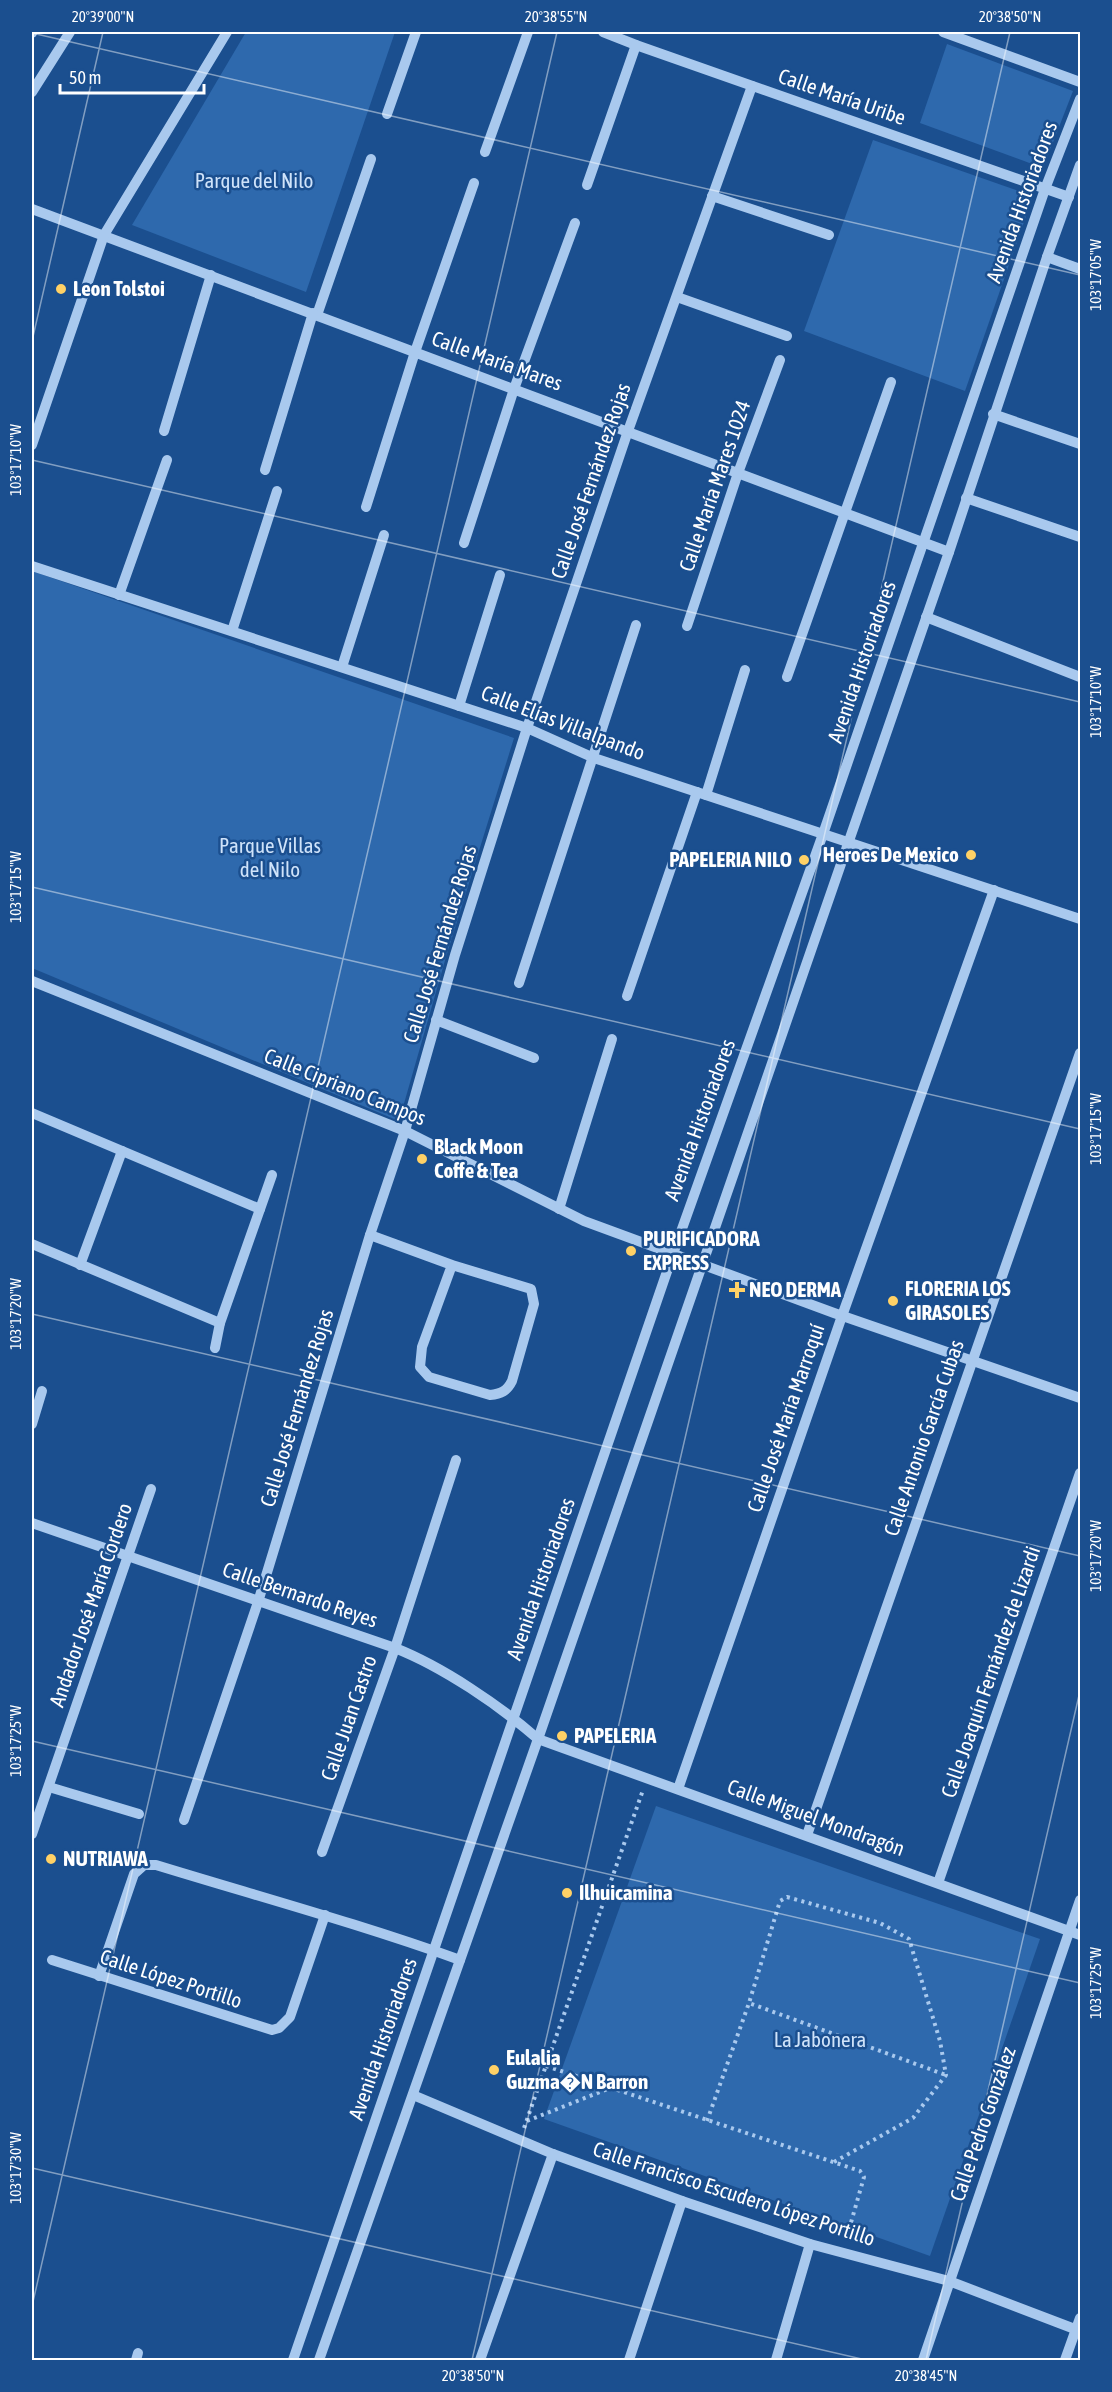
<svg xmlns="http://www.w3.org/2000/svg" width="1112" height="2392" font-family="'Asap Condensed',sans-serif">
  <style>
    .green { fill: #2e69ad }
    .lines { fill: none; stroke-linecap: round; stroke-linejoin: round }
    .path { stroke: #a9c9ee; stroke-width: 4; stroke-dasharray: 3 4.5; stroke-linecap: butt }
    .minor { stroke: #a9c9ee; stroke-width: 10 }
    .ticks { fill: none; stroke: #fff; stroke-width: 1.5; stroke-opacity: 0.45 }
    .poi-dot { fill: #ffd166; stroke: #1b4f8f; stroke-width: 2 }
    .labels { text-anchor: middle; stroke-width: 5; stroke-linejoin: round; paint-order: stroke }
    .street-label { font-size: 21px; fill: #fff; stroke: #1b4f8f }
    .park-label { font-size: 21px; fill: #cfe3fa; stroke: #1b4f8f }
    .poi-label { font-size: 21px; font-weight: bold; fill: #fff; stroke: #1b4f8f; text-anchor: start }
    .neatline { fill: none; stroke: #fff; stroke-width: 2 }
    .ticks-label { font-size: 15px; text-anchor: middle; fill: #fff }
  </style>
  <rect width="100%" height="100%" fill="#1b4f8f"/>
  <g class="green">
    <polygon points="246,32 395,32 306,292 132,225"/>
    <polygon points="947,44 1073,91 1043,168 920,123"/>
    <polygon points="873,140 1033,196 965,391 804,331"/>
    <polygon points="32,571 514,738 446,957 399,1121 32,968"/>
    <polygon points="656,1806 1040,1939 930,2256 544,2119"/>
  </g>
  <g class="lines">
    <g class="path">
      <polyline points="546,2066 860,2171 864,2177 846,2240"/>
      <polyline points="527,2121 610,2088"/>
      <polyline points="707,2121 749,2003"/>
      <polyline points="524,2128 643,1790"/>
      <polyline points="834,2162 913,2118 946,2075 940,2041 909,1939 880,1923 787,1897 780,1901 749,2003 946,2075"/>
    </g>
    <g class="minor">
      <polyline points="603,32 636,45 1069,197"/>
      <polyline points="943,32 1080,82"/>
      <polyline points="32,33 32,32"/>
      <polyline points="32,92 70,32"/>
      <polyline points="387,114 416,32"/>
      <polyline points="485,152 528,32"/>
      <polyline points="587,185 636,45"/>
      <polyline points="712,196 829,235"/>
      <polyline points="32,209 949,552"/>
      <polyline points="1047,257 1080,269"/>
      <polyline points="677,297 787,336"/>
      <polyline points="317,315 371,159"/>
      <polyline points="993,414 1080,444"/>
      <polyline points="164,431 211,275"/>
      <polyline points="32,445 104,235 227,32"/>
      <polyline points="265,470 313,313"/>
      <polyline points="966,498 1080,537"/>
      <polyline points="366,507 415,352 474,183"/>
      <polyline points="464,543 514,389 575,223"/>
      <polyline points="32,566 527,728 594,758 1080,919"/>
      <polyline points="119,595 167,460"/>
      <polyline points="926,617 1080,677"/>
      <polyline points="687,626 738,473 780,360"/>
      <polyline points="232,631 277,491"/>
      <polyline points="342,667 384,535"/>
      <polyline points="787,677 891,382"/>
      <polyline points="459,706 500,575"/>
      <polyline points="706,795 745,670"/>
      <polyline points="32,981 405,1131 584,1221 834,1313 1080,1398"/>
      <polyline points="519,983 636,625"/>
      <polyline points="627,996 697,792"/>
      <polyline points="436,1020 534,1058"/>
      <polyline points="32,1113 260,1209"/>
      <polyline points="559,1209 612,1039"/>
      <path d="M370 1235 452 1265 531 1289 534 1304 512 1381C507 1391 501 1394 490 1395L429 1377 420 1367 422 1347 452 1265"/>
      <polyline points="32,1244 220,1323"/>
      <polyline points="80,1265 122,1151"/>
      <polyline points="215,1348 220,1323 272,1175"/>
      <polyline points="32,1424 42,1391"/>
      <path d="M32 1523 395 1648C443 1667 499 1705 538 1739L1080 1935"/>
      <polyline points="49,1787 139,1814"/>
      <polyline points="678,1789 842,1316 994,890"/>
      <polyline points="184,1820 258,1602 370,1235 405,1131 455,955 527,728 628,431 752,86"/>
      <polyline points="32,1834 151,1489"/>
      <polyline points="807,1835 1080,1053"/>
      <polyline points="322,1852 395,1648 456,1460"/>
      <polyline points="938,1883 1080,1473"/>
      <polyline points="52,1960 272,2030 279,2028 290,2017 325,1915"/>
      <path d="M99 1976 134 1874 144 1865H156C257 1896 360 1924 460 1960"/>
      <polyline points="413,2095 553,2154 682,2201 810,2244 949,2281 1080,2331"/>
      <polyline points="136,2360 138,2353"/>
      <polyline points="293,2360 673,1254 823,834 1045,189 1080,99"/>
      <polyline points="319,2360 538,1739 949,552 1047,257 1080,165"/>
      <polyline points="480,2360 553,2154"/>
      <polyline points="629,2360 682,2201"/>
      <polyline points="776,2360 810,2244"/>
      <polyline points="923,2360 1080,1900"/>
      <polyline points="1065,2360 1080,2318"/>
    </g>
  </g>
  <path class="ticks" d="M32 33 1080 275M32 341 103 32M32 460 1080 702M32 887 1080 1129M32 1314 1080 1556M32 1741 1080 1983M32 2168 866 2360M32 2306 557 32M472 2360 1010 32M926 2360 1080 1691"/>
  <g class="poi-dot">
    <circle cx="61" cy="289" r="6"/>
    <circle cx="971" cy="855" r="6"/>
    <circle cx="804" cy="860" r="6"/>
    <circle cx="422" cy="1159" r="6"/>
    <circle cx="631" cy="1251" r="6"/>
    <path d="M734 1281h6v6h6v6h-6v6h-6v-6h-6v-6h6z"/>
    <circle cx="893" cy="1301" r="6"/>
    <circle cx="562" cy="1736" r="6"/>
    <circle cx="51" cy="1859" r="6"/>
    <circle cx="567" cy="1893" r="6"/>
    <circle cx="494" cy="2070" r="6"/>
  </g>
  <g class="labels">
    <g class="street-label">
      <text transform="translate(842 97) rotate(19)" y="7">Calle María Uribe</text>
      <text transform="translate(1022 202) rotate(-70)" y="7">Avenida Historiadores</text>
      <text transform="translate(497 361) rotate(20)" y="7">Calle María Mares</text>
      <text transform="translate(591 481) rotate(-71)" y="7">Calle José Fernández Rojas</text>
      <text transform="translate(715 486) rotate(-71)" y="7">Calle María Mares 1024</text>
      <text transform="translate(862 662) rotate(-71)" y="7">Avenida Historiadores</text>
      <text transform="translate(563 723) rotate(21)" y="7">Calle Elías Villalpando</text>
      <text transform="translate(440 944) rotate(-73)" y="7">Calle José Fernández Rojas</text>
      <text transform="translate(345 1087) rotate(22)" y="7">Calle Cipriano Campos</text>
      <text transform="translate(700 1120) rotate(-70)" y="7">Avenida Historiadores</text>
      <text transform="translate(297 1408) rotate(-73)" y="7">Calle José Fernández Rojas</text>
      <text transform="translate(786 1418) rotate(-71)" y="7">Calle José María Marroquí</text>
      <text transform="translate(924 1438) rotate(-71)" y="7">Calle Antonio García Cubas</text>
      <text transform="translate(541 1579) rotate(-71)" y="7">Avenida Historiadores</text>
      <text transform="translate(300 1595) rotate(19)" y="7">Calle Bernardo Reyes</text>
      <text transform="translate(91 1605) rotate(-71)" y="7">Andador José María Cordero</text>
      <text transform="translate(991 1672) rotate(-71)" y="7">Calle Joaquín Fernández de Lizardi</text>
      <text transform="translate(349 1718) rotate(-71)" y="7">Calle Juan Castro</text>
      <text transform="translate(816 1818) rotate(20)" y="7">Calle Miguel Mondragón</text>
      <text transform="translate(171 1979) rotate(18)" y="7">Calle López Portillo</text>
      <text transform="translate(383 2039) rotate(-71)" y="7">Avenida Historiadores</text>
      <text transform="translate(983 2124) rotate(-71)" y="7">Calle Pedro González</text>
      <text transform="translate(734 2194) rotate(18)" y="7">Calle Francisco Escudero López Portillo</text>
    </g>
    <g class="park-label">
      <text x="254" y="188">Parque del Nilo</text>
      <text x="270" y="853">Parque Villas<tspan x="270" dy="24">del Nilo</tspan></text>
      <text x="820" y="2047">La Jabonera</text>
    </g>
    <g class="poi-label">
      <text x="73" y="296">Leon Tolstoi</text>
      <text x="959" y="862" text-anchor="end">Heroes De Mexico</text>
      <text x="792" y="867" text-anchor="end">PAPELERIA NILO</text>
      <text x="434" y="1154">Black Moon<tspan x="434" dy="24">Coffe &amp; Tea</tspan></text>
      <text x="643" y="1246">PURIFICADORA<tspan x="643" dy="24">EXPRESS</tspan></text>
      <text x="905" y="1296">FLORERIA LOS<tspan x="905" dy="24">GIRASOLES</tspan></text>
      <text x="749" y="1297">NEO DERMA</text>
      <text x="574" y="1743">PAPELERIA</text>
      <text x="63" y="1866">NUTRIAWA</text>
      <text x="579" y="1900">Ilhuicamina</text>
      <text x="506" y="2065">Eulalia<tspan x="506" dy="24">Guzma�N Barron</tspan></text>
    </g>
  </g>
  <rect width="1112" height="2392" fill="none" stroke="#1b4f8f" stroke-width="66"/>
  <path d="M60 84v9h144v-9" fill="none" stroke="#ffffff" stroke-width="3"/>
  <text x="69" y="84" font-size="18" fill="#ffffff" stroke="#1b4f8f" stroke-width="4.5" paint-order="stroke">50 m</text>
  <rect x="33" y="33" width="1046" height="2326" class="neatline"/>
  <g class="ticks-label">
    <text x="103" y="22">20°39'00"N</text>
    <text x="556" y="22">20°38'55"N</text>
    <text x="1010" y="22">20°38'50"N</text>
    <text transform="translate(1096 275) rotate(-90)" y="5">103°17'05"W</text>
    <text transform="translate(16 460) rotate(-90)" y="5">103°17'10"W</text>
    <text transform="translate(1096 702) rotate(-90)" y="5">103°17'10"W</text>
    <text transform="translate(16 887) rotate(-90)" y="5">103°17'15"W</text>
    <text transform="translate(1096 1129) rotate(-90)" y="5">103°17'15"W</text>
    <text transform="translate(16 1314) rotate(-90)" y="5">103°17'20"W</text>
    <text transform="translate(1096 1556) rotate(-90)" y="5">103°17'20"W</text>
    <text transform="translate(16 1741) rotate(-90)" y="5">103°17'25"W</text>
    <text transform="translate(1096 1983) rotate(-90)" y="5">103°17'25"W</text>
    <text transform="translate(16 2168) rotate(-90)" y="5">103°17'30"W</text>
    <text x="473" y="2381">20°38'50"N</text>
    <text x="926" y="2381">20°38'45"N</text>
  </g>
</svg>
